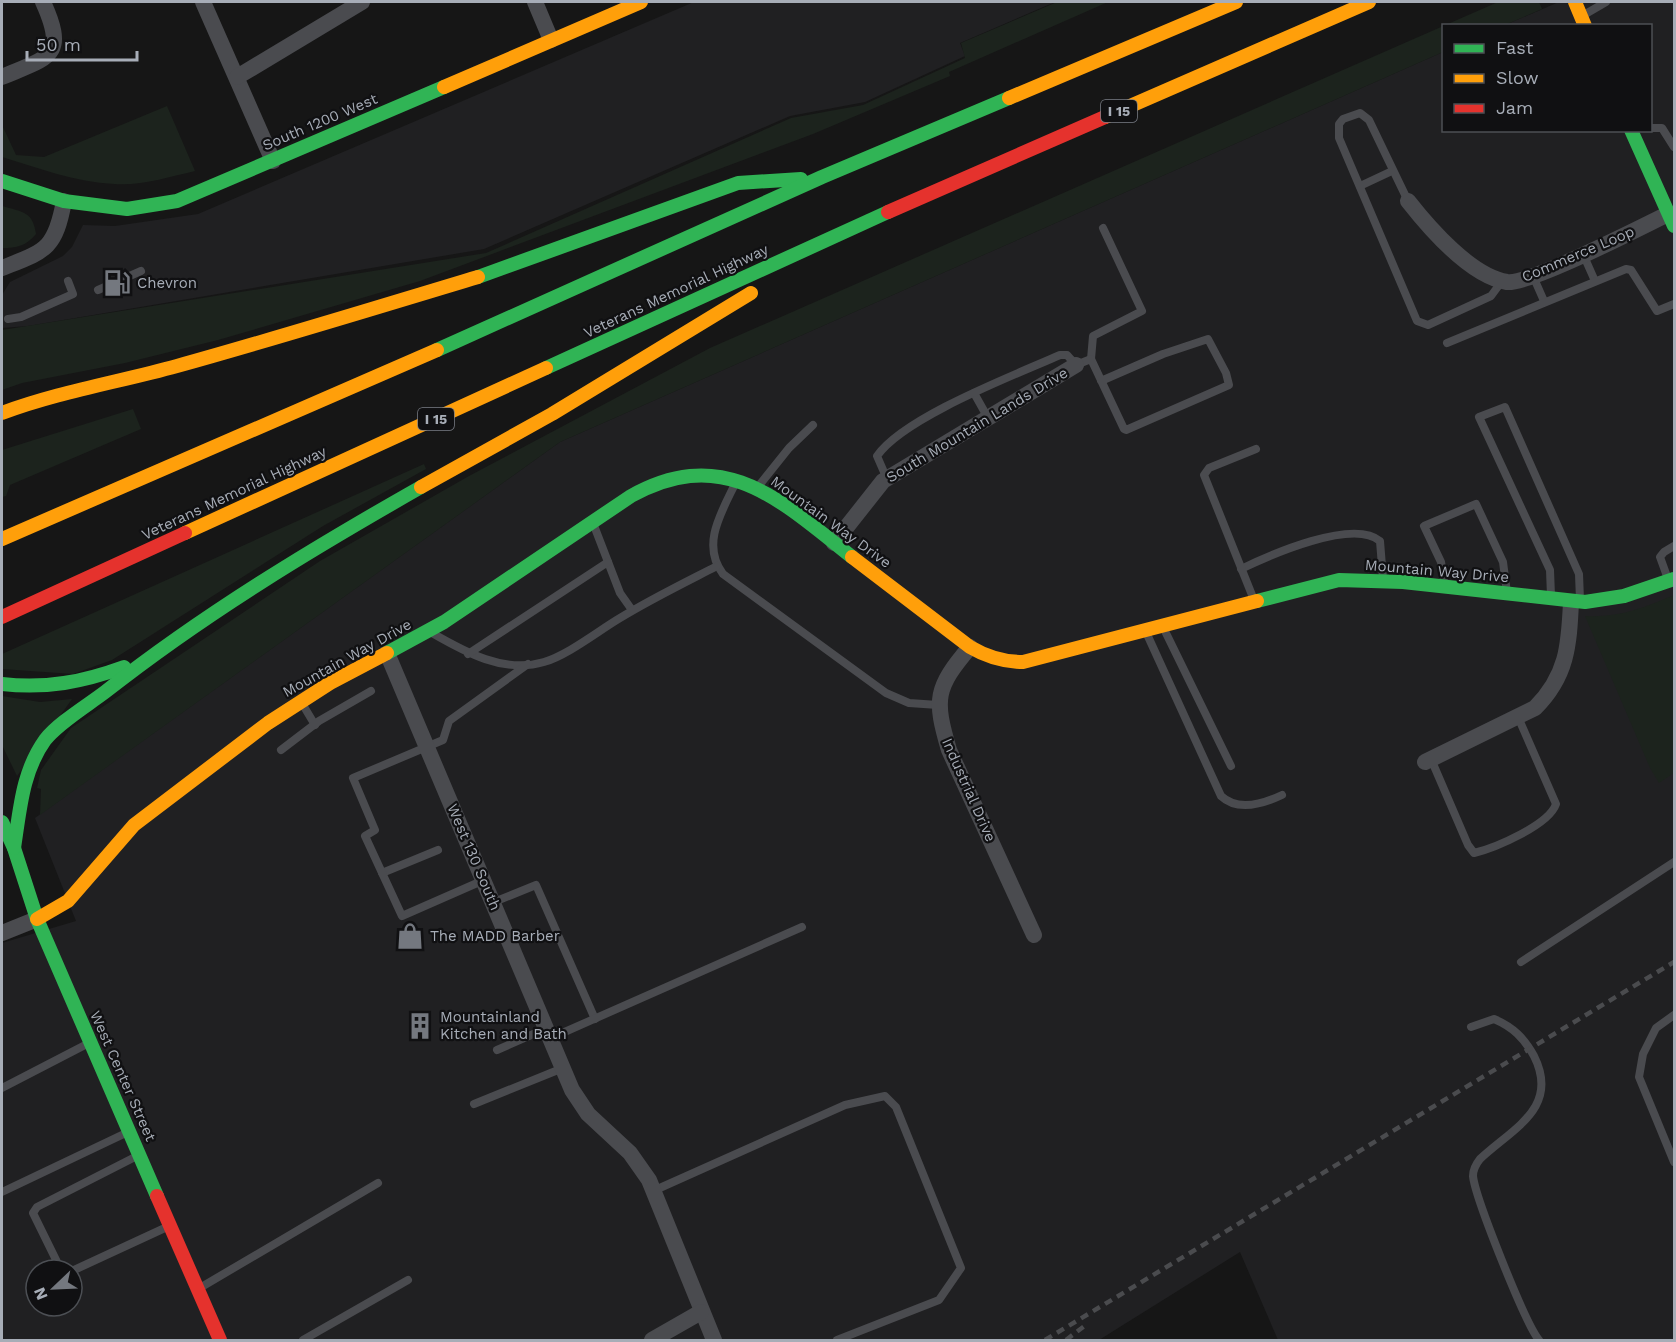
<svg xmlns="http://www.w3.org/2000/svg" width="1676" height="1342" font-family="'Work Sans',sans-serif">
  <style>
    .built { fill: #202022; fill-rule: evenodd }
    .green { fill: #1c231d }
    .lines { fill: none; stroke-linecap: round; stroke-linejoin: round }
    .lane { stroke: #4a4b4f; stroke-width: 8 }
    .street { stroke: #4a4b4f; stroke-width: 16 }
    .fast { stroke: #30b455; stroke-width: 14 }
    .slow { stroke: #ff9f0a; stroke-width: 14 }
    .jam { stroke: #e5322d; stroke-width: 14 }
    .rail { stroke: #4a4b4e; stroke-width: 4.5; stroke-dasharray: 8 6; stroke-linecap: butt }
    .labels { text-anchor: middle; stroke-width: 4.5; stroke-linejoin: round; paint-order: stroke }
    .shield { fill: #101012; stroke: #7a7e86; stroke-width: 1.5 }
    .shield-label { font-size: 14px; font-weight: bold; fill: #a7adb7 }
    .street-label { font-size: 15px; fill: #a7adb7; stroke: #101012 }
    .poi-label { font-size: 15px; fill: #a7adb7; stroke: #101012; text-anchor: start }
  </style>
  <rect width="100%" height="100%" fill="#161616"/>
  <g class="built">
    <polygon points="694,2 1055,2 960,43 965,56 865,102 790,116 484,249 28,326 2,328 2,295 10,282 63,256 72,247 83,225 115,226 198,214"/>
    <path d="M1559 2H1674V1340H1278L1240 1252 1099 1340H2V943L76 921 35 818 560 442 1443 52 1444 130H1650V26L1505 25ZM36 1270H72V1306H36Z"/>
  </g>
  <g class="green">
    <polygon points="1057,2 1108,2 949,72 950,76 813,134 420,281 218,340 125,363 22,383 2,390 2,330 486,253 791,118 863,105 965,58 961,43"/>
    <polygon points="1498,2 1539,2 1542,9 1505,25 1444,26 1443,52 560,442 40,815 41,789 37,788 41,770 71,728 320,561 469,476 710,348"/>
    <path d="M167 106 195 171C169 177 141 186 114 184 75 182 38 168 2 157V125L16 155 44 157Z"/>
    <path d="M2 206C22 212 33 211 36 234 26 246 17 248 2 248Z"/>
    <polygon points="133,409 141,429 10,485 6,496 2,497 2,450"/>
    <polygon points="424,464 426,469 323,526 112,660 73,674 2,669 2,654"/>
    <path d="M1674 595V773L1659 783 1650 768 1585 616C1618 618 1644 608 1674 595Z"/>
    <polygon points="2,696 40,702 72,699 17,776 2,745"/>
  </g>
  <g class="lines">
    <g class="lane">
      <polyline points="1582,16 1606,2"/>
      <polyline points="1650,128 1662,128 1674,147"/>
      <polyline points="1360,186 1392,171"/>
      <polyline points="1408,201 1369,120 1360,113 1343,119 1339,124 1339,138 1417,321 1428,325 1491,296 1502,281"/>
      <polyline points="1583,254 1595,281"/>
      <polyline points="1533,276 1544,301"/>
      <polyline points="98,290 141,271"/>
      <polyline points="8,319 21,317 73,294 68,281"/>
      <polyline points="1447,343 1626,269 1631,270 1657,311 1674,304"/>
      <polyline points="1091,359 1093,336 1142,311 1103,228"/>
      <polyline points="974,393 988,418"/>
      <path d="M887 479 877 456C904 417 1015 375 1060 355H1067L1076 365 1091 359 1124 429 1126 430 1229 385 1226 373 1208 339 1163 354 1101 381"/>
      <path d="M735 484C721 513 701 545 723 574L886 693 909 703 938 705"/>
      <polyline points="757,488 789,448 813,425"/>
      <polyline points="593,523 620,593 632,610"/>
      <path d="M1241 569C1270 555 1353 518 1380 541L1383 579"/>
      <polyline points="1668,579 1660,557 1664,552 1674,546"/>
      <polyline points="1445,586 1441,562 1424,526 1476,504 1503,562 1507,593"/>
      <polyline points="1551,596 1550,570 1479,417 1505,407 1579,574 1580,600"/>
      <polyline points="1254,600 1204,475 1209,468 1256,449"/>
      <polyline points="1164,629 1231,766"/>
      <path d="M1146 632 1221 796C1238 812 1263 804 1282 795"/>
      <path d="M432 633C465 652 504 674 544 662 568 655 598 631 620 618 651 599 684 583 717 566"/>
      <polyline points="468,654 608,562"/>
      <polyline points="303,705 315,725"/>
      <polyline points="281,750 319,721 371,691"/>
      <path d="M1431 759 1468 845 1474 853C1495 848 1549 825 1556 804L1518 717"/>
      <polyline points="382,873 438,850"/>
      <polyline points="484,880 402,916 365,836 375,830 353,778 443,740 449,721 528,664"/>
      <polyline points="494,902 536,885 595,1019"/>
      <polyline points="1521,962 1674,862"/>
      <polyline points="1674,1015 1656,1028 1643,1054 1639,1077 1674,1162"/>
      <path d="M1471 1027 1494 1019C1513 1027 1524 1038 1534 1056 1560 1108 1513 1128 1480 1159 1476 1164 1473 1169 1473 1176 1475 1197 1525 1323 1539 1340"/>
      <polyline points="551,1038 802,927"/>
      <polyline points="497,1050 547,1028"/>
      <polyline points="2,1088 89,1043"/>
      <polyline points="474,1104 563,1068"/>
      <polyline points="653,1191 845,1105 885,1096 896,1107 961,1268 939,1300 837,1340"/>
      <polyline points="2,1192 126,1133"/>
      <polyline points="65,1270 60,1268 33,1213 37,1207 139,1155"/>
      <polyline points="72,1271 167,1227"/>
      <polyline points="198,1289 378,1183"/>
      <polyline points="303,1340 408,1280"/>
    </g>
    <g class="street">
      <polyline points="203,2 273,161"/>
      <polyline points="535,2 551,40"/>
      <path d="M2 77C49 57 68 57 43 2"/>
      <polyline points="237,77 362,2"/>
      <path d="M1408 201C1430 229 1471 276 1507 282 1529 285 1641 227 1668 214"/>
      <path d="M2 268C45 251 55 250 64 201"/>
      <polyline points="834,543 883,481 1076,365"/>
      <path d="M970 647C935 688 934 699 949 750L1034 935"/>
      <polyline points="387,653 572,1090 588,1114 630,1153 649,1180 714,1340"/>
      <path d="M1425 762 1535 708C1567 676 1569 646 1571 602"/>
      <polyline points="2,933 37,919"/>
      <polyline points="652,1340 701,1312"/>
    </g>
    <g class="fast">
      <polyline points="1631,130 1674,226"/>
      <polyline points="2,181 64,201 127,209 177,201 444,87"/>
      <polyline points="478,277 738,183 801,179"/>
      <polyline points="437,350 822,177 1009,98"/>
      <polyline points="546,368 888,212"/>
      <polyline points="1257,601 1339,580 1403,582 1585,602 1624,596 1674,579"/>
      <path d="M387 653 444 622 631 496C724 444 780 500 852 557"/>
      <path d="M2 684C46 689 83 682 124 667"/>
      <polyline points="2,822 14,848 37,919 157,1196"/>
      <path d="M14 848C20 810 22 772 45 740 58 723 88 705 105 692 204 614 312 549 421 487"/>
    </g>
    <g class="slow">
      <polyline points="1575,2 1585,26"/>
      <polyline points="444,87 641,2"/>
      <polyline points="1009,98 1236,2"/>
      <polyline points="1105,117 1369,2"/>
      <path d="M2 413C58 392 119 382 177 366 278 338 378 307 478 277"/>
      <polyline points="421,487 552,414 751,293"/>
      <polyline points="185,533 546,368"/>
      <polyline points="2,539 437,350"/>
      <path d="M852 557 970 647C987 657 1003 662 1023 662L1257 601"/>
      <polyline points="37,919 68,901 134,825 268,723 330,683 387,653"/>
    </g>
    <g class="jam">
      <polyline points="888,212 1105,117"/>
      <polyline points="2,617 185,533"/>
      <polyline points="157,1196 220,1340"/>
    </g>
    <g class="rail">
      <polyline points="1045,1340 1674,962"/>
      <polyline points="1066,1340 1087,1324"/>
    </g>
  </g>
  <defs>
    <symbol id="fuel-bare" viewBox="-9 -9 18 18"><path d="M-5.5-6h7V0h2V4h1.3V-2.5L3-4.5l.8-.8L6-3V5H2.5V1h-1V6h-7ZM-4.2-4.7v3.2H.2V-4.7Z" fill="#74787f" stroke="#101012" stroke-width="2.5" paint-order="stroke"/></symbol>
    <symbol id="shop-bare" viewBox="-9 -9 18 18"><path d="M-5-2.5h2.3a2.7 3.5 0 0 1 5.4 0H5L5.5 6h-11ZM-1.5-2.5h3a1.5 2.3 0 0 0-3 0Z" fill="#74787f" stroke="#101012" stroke-width="2.5" paint-order="stroke"/></symbol>
    <symbol id="building-bare" viewBox="-9 -9 18 18"><path d="M-4-6H4V6H1V3H-1V6H-4ZM-2.5-4.3h1.7v1.8h-1.7ZM.8-4.3h1.7v1.8H.8ZM-2.5-1h1.7V.8h-1.7ZM.8-1h1.7V.8H.8Z" fill="#74787f" stroke="#101012" stroke-width="2.5" paint-order="stroke"/></symbol>
  </defs>
  <g fill-rule="evenodd">
    <use href="#fuel-bare" x="98" y="264" width="38" height="38"/>
    <use href="#shop-bare" x="391" y="917" width="38" height="38"/>
    <use href="#building-bare" x="401" y="1007" width="38" height="38"/>
  </g>
  <g class="labels">
    <g class="shield">
      <rect x="1101" y="100" width="36" height="22" rx="4.5"/>
      <rect x="418" y="408" width="36" height="22" rx="4.5"/>
    </g>
    <g class="shield-label">
      <text x="1119" y="116">I 15</text>
      <text x="436" y="424">I 15</text>
    </g>
    <g class="street-label">
      <text transform="translate(320 122) rotate(-23)" y="5">South 1200 West</text>
      <text transform="translate(1578 254) rotate(-23)" y="5">Commerce Loop</text>
      <text transform="translate(676 291) rotate(-25)" y="5">Veterans Memorial Highway</text>
      <text transform="translate(977 425) rotate(-31)" y="5">South Mountain Lands Drive</text>
      <text transform="translate(234 493) rotate(-25)" y="5">Veterans Memorial Highway</text>
      <text transform="translate(831 522) rotate(36)" y="5">Mountain Way Drive</text>
      <text transform="translate(1437 571) rotate(5)" y="5">Mountain Way Drive</text>
      <text transform="translate(347 658) rotate(-29)" y="5">Mountain Way Drive</text>
      <text transform="translate(969 790) rotate(66)" y="5">Industrial Drive</text>
      <text transform="translate(474 857) rotate(67)" y="5">West 130 South</text>
      <text transform="translate(123 1076) rotate(66)" y="5">West Center Street</text>
    </g>
    <g class="poi-label">
      <text x="137" y="288">Chevron</text>
      <text x="430" y="941">The MADD Barber</text>
      <text x="440" y="1022">Mountainland<tspan x="440" dy="17">Kitchen and Bath</tspan></text>
    </g>
  </g>
  <rect width="1676" height="1342" fill="none" stroke="#a7adb7" stroke-width="6"/>
  <rect x="1442" y="24" width="210" height="108" fill="#101012" stroke="#4c4f54" stroke-width="1.5"/>
  <rect x="1454" y="44" width="30" height="9" fill="#30b455" stroke="#4c4f54" stroke-width="1.5"/>
  <text x="1496" y="54" font-size="18" fill="#a7adb7">Fast</text>
  <rect x="1454" y="74" width="30" height="9" fill="#ff9f0a" stroke="#4c4f54" stroke-width="1.5"/>
  <text x="1496" y="84" font-size="18" fill="#a7adb7">Slow</text>
  <rect x="1454" y="104" width="30" height="9" fill="#e5322d" stroke="#4c4f54" stroke-width="1.5"/>
  <text x="1496" y="114" font-size="18" fill="#a7adb7">Jam</text>
  <g transform="translate(54 1288) rotate(247)"><circle r="28" fill="#101012" stroke="#4c4f54" stroke-width="1.5"/>
  <path d="M0-4.5L10 22L0 15L-10 22Z" fill="#74787f"/>
  <text y="-9" font-size="16" font-weight="bold" text-anchor="middle" fill="#a7adb7">N</text>
  </g>
  <path d="M27 51v9h110v-9" fill="none" stroke="#a7adb7" stroke-width="3"/>
  <text x="36" y="51" font-size="18" fill="#a7adb7" stroke="#101012" stroke-width="4.5" paint-order="stroke">50 m</text>
</svg>
